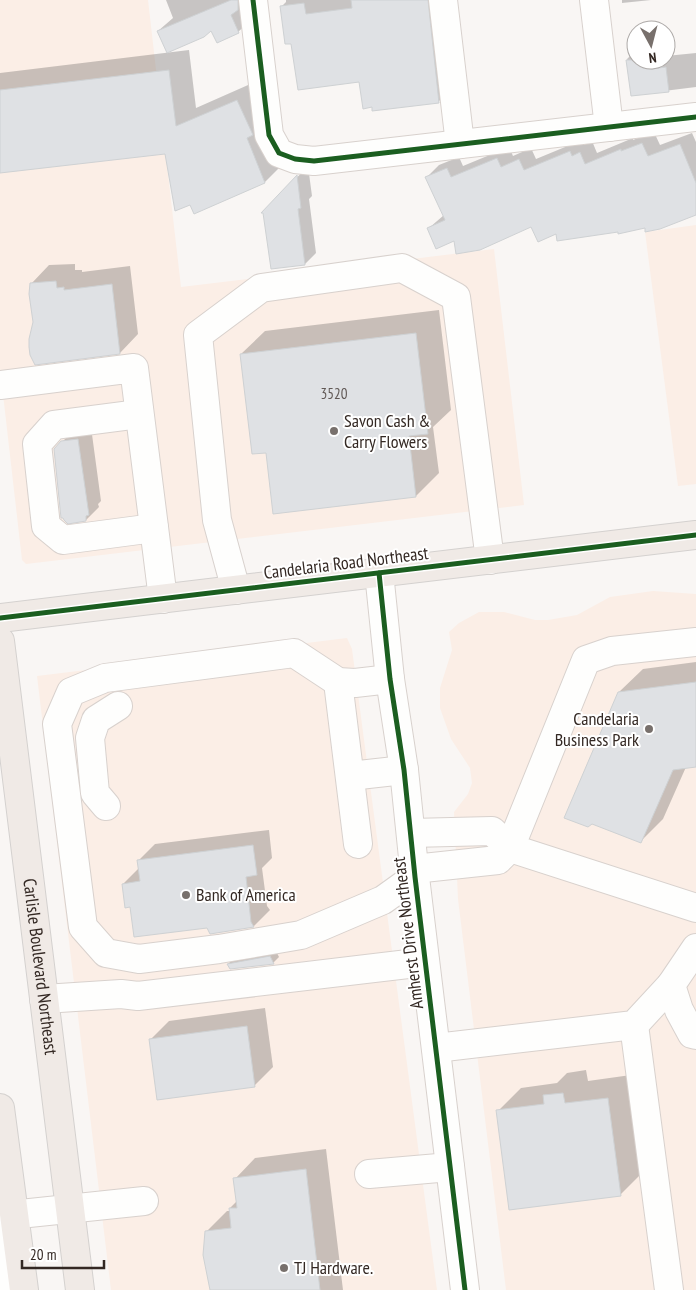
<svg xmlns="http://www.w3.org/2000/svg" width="696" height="1290" font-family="'PT Sans Narrow',sans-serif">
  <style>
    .built { fill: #fbeee6 }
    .shadow { fill: #0003 }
    .building { fill: #dfe1e4; stroke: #ced1d3 }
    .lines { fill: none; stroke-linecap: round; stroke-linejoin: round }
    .minor-casing { stroke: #d8d1cd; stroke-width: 30 }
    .major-casing { stroke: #d4d1cf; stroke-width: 30 }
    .minor { stroke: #fefefd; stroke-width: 28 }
    .major { stroke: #f0eae6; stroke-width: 28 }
    .cycleway-casing { stroke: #fff; stroke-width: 8 }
    .cycleway { stroke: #1b5e20; stroke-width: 5 }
    .poi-dot { fill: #78706c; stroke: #fff; stroke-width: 2 }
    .labels { text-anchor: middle; stroke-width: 4; stroke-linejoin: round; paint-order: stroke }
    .number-label { font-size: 15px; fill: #605855 }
    .poi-label { font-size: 18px; fill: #332823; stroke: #fff; text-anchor: start }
    .street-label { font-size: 18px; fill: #332823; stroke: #fff }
  </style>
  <rect width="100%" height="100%" fill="#f9f6f4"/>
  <g class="built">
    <polygon points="0,0 148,0 181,287 494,249 524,505 26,564 22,560 0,368"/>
    <polygon points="696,225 696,484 678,486 645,232"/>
    <polygon points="653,591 696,594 696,1290 506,1290 458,899 454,812 468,794 472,783 470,768 451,739 440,708 440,688 452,650 449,632 459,623 479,612 504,612 535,620 548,620 577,615 610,597"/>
    <polygon points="347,638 352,649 437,1290 111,1290 37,676"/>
  </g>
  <g class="shadow">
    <polygon points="166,0 246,0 250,21 238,32 212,29 158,31 173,18"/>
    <polygon points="286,0 440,0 450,90 438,102 361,81 292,42 282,6 286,2"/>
    <polygon points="622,0 651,0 622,3"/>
    <polygon points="189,50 196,108 257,81 285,162 265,182 166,152 0,172 0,73"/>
    <polygon points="636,50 636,60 666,60 666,56 696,53 696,87 632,95 627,59"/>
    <polygon points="654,132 660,145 692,133 696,142 696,214 646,227 619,231 557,232 532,226 455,239 429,228 444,215 427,177 439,165 459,157 463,166 509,147 513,156 531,148 536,159 582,140 584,145 592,141 597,153 633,138 633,140"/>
    <polygon points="308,166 312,196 309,199 316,253 305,264 264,212"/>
    <polygon points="75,264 75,270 82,270 82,272 130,266 138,334 120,353 35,322 31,284 49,265"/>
    <polygon points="439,310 451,410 433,427 439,473 416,496 267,452 241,354 265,331"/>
    <polygon points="91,427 101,501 98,504 99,507 86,520 62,442 75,429"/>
    <polygon points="696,662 696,765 686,767 663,819 640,842 619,692 643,669"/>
    <polygon points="269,830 272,858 262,868 267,906 270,910 254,926 211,933 207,926 131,905 123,884 140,867 139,860 155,844"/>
    <polygon points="276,951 279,957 273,963 231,968 228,964 234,958"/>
    <polygon points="265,1008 273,1067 254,1086 151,1039 169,1021"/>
    <polygon points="586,1070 588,1081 631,1075 643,1172 620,1195 498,1111 521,1088 557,1083 567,1073"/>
    <polygon points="326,1149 343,1290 211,1290 206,1232 227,1211 230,1211 230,1208 238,1200 235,1179 255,1158"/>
  </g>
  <g class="building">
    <polygon points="231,0 238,0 238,10 231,15 239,33 217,43 211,31 204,37 167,53 157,31"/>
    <polygon points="351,0 428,0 439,103 372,111 372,107 363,109 359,82 298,90 291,44 285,44 280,6 304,3 306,14 352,8"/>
    <polygon points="626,60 650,60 651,69 666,67 669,92 631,96"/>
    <polygon points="169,70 176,126 237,100 253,135 247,138 265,183 194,214 190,205 175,211 165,154 0,173 0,90"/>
    <polygon points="642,143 648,156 680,144 696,183 696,215 660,229 645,232 645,228 618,234 618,232 557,241 556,234 538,242 531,227 480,250 456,254 454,241 436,249 427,228 445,220 425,177 447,168 451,177 497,158 501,167 519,159 524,170 570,151 572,156 580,152 585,164 621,149 621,151"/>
    <polygon points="297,175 301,208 298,209 305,265 271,269 263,213 261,213"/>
    <polygon points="56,281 57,288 64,287 64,290 112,284 120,354 35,365 30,355 29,347 29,339 33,322 29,294 30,283"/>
    <polygon points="416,333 428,434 409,436 416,497 273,514 266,453 252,454 240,354"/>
    <polygon points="78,439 89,515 86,516 86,521 68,524 64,520 63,518 61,518 54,449 61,441"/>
    <polygon points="696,682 696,767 673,770 641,843 592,824 588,827 564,818 618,692"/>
    <polygon points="253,845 257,875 246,877 251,922 254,927 210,934 207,928 134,937 130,907 125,908 122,884 140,881 137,860"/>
    <polygon points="270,956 274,964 230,969 227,964"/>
    <polygon points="247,1026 255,1087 157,1100 149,1039"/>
    <polygon points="563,1093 565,1103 608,1098 621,1196 509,1210 496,1110 544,1104 543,1095"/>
    <polygon points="306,1169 320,1290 210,1290 203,1255 205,1231 231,1228 229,1208 237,1208 233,1178"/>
  </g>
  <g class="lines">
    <defs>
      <g id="minor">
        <polyline points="253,0 269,135 279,153 295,159 314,161 696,117"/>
        <polyline points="443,0 460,144"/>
        <polyline points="594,0 609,127"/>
        <polyline points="0,385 134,368 163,599"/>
        <polyline points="139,414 54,425 37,444 46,526 63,540 154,528"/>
        <polyline points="379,573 390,679 404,770 415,877 465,1290"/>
        <polyline points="236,590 217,520 198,335 261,288 402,268 456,297 490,560"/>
        <polyline points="696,642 612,651 586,660 510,848 696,908"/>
        <polyline points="390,679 355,683 338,682 294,653 105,678 71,692 57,724 83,927 106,953 139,959 219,949 301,935 383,900 415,877"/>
        <polyline points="338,682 358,844"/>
        <polyline points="350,776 404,770"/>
        <polyline points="106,806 95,793 90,738 96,720 118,706"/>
        <polyline points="411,833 492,831 510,848 498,860 414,869"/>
        <polyline points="696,948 671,985 679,1010 692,1034 696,1035"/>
        <polyline points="44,999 121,994 138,996 425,962"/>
        <polyline points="634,1025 669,1290"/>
        <polyline points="436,1048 634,1025 671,985"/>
        <polyline points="369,1174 450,1167"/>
        <polyline points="0,1216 144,1201"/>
        <polyline points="6,1290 12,1236"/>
      </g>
      <g id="major">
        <polyline points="0,618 696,535"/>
        <path id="s1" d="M0 641 80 1290"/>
        <polyline points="0,1108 24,1290"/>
      </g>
    </defs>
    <use href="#minor" class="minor-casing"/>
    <use href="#major" class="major-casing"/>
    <use href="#minor" class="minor"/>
    <use href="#major" class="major"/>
    <defs>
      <g id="cycleway">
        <polyline points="253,0 269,135 279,153 295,159 314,161 696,117"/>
        <polyline points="379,573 390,679 404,770 415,877 465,1290"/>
        <polyline points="0,618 696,535"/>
      </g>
    </defs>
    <use href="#cycleway" class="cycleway-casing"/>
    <use href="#cycleway" class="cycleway"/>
  </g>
  <g class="poi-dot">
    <circle cx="334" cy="431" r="5"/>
    <circle cx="649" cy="729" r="5"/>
    <circle cx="186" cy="895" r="5"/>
    <circle cx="284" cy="1268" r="5"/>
  </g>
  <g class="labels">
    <g class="number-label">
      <text x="334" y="399">3520</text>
    </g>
    <g class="poi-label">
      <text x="344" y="427">Savon Cash &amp;<tspan x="344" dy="21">Carry Flowers</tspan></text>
      <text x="639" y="725" text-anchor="end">Candelaria<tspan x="639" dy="21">Business Park</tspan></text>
      <text x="196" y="901">Bank of America</text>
      <text x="294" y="1274">TJ Hardware.</text>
    </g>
    <g class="street-label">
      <text transform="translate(346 563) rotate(-7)" y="6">Candelaria Road Northeast</text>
      <text transform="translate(408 933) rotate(-97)" y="6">Amherst Drive Northeast</text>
      <text dy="6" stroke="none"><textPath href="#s1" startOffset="328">Carlisle Boulevard Northeast</textPath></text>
    </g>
  </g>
  <g transform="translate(651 45) rotate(173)"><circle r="24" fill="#ffffff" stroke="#ada9a7"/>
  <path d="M0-4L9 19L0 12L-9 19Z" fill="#78706c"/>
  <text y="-8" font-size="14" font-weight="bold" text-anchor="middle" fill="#332823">N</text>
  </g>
  <path d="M22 1260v8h82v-8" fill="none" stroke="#332823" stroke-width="2.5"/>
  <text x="30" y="1260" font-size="15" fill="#332823" stroke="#ffffff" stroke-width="4" paint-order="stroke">20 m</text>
</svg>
